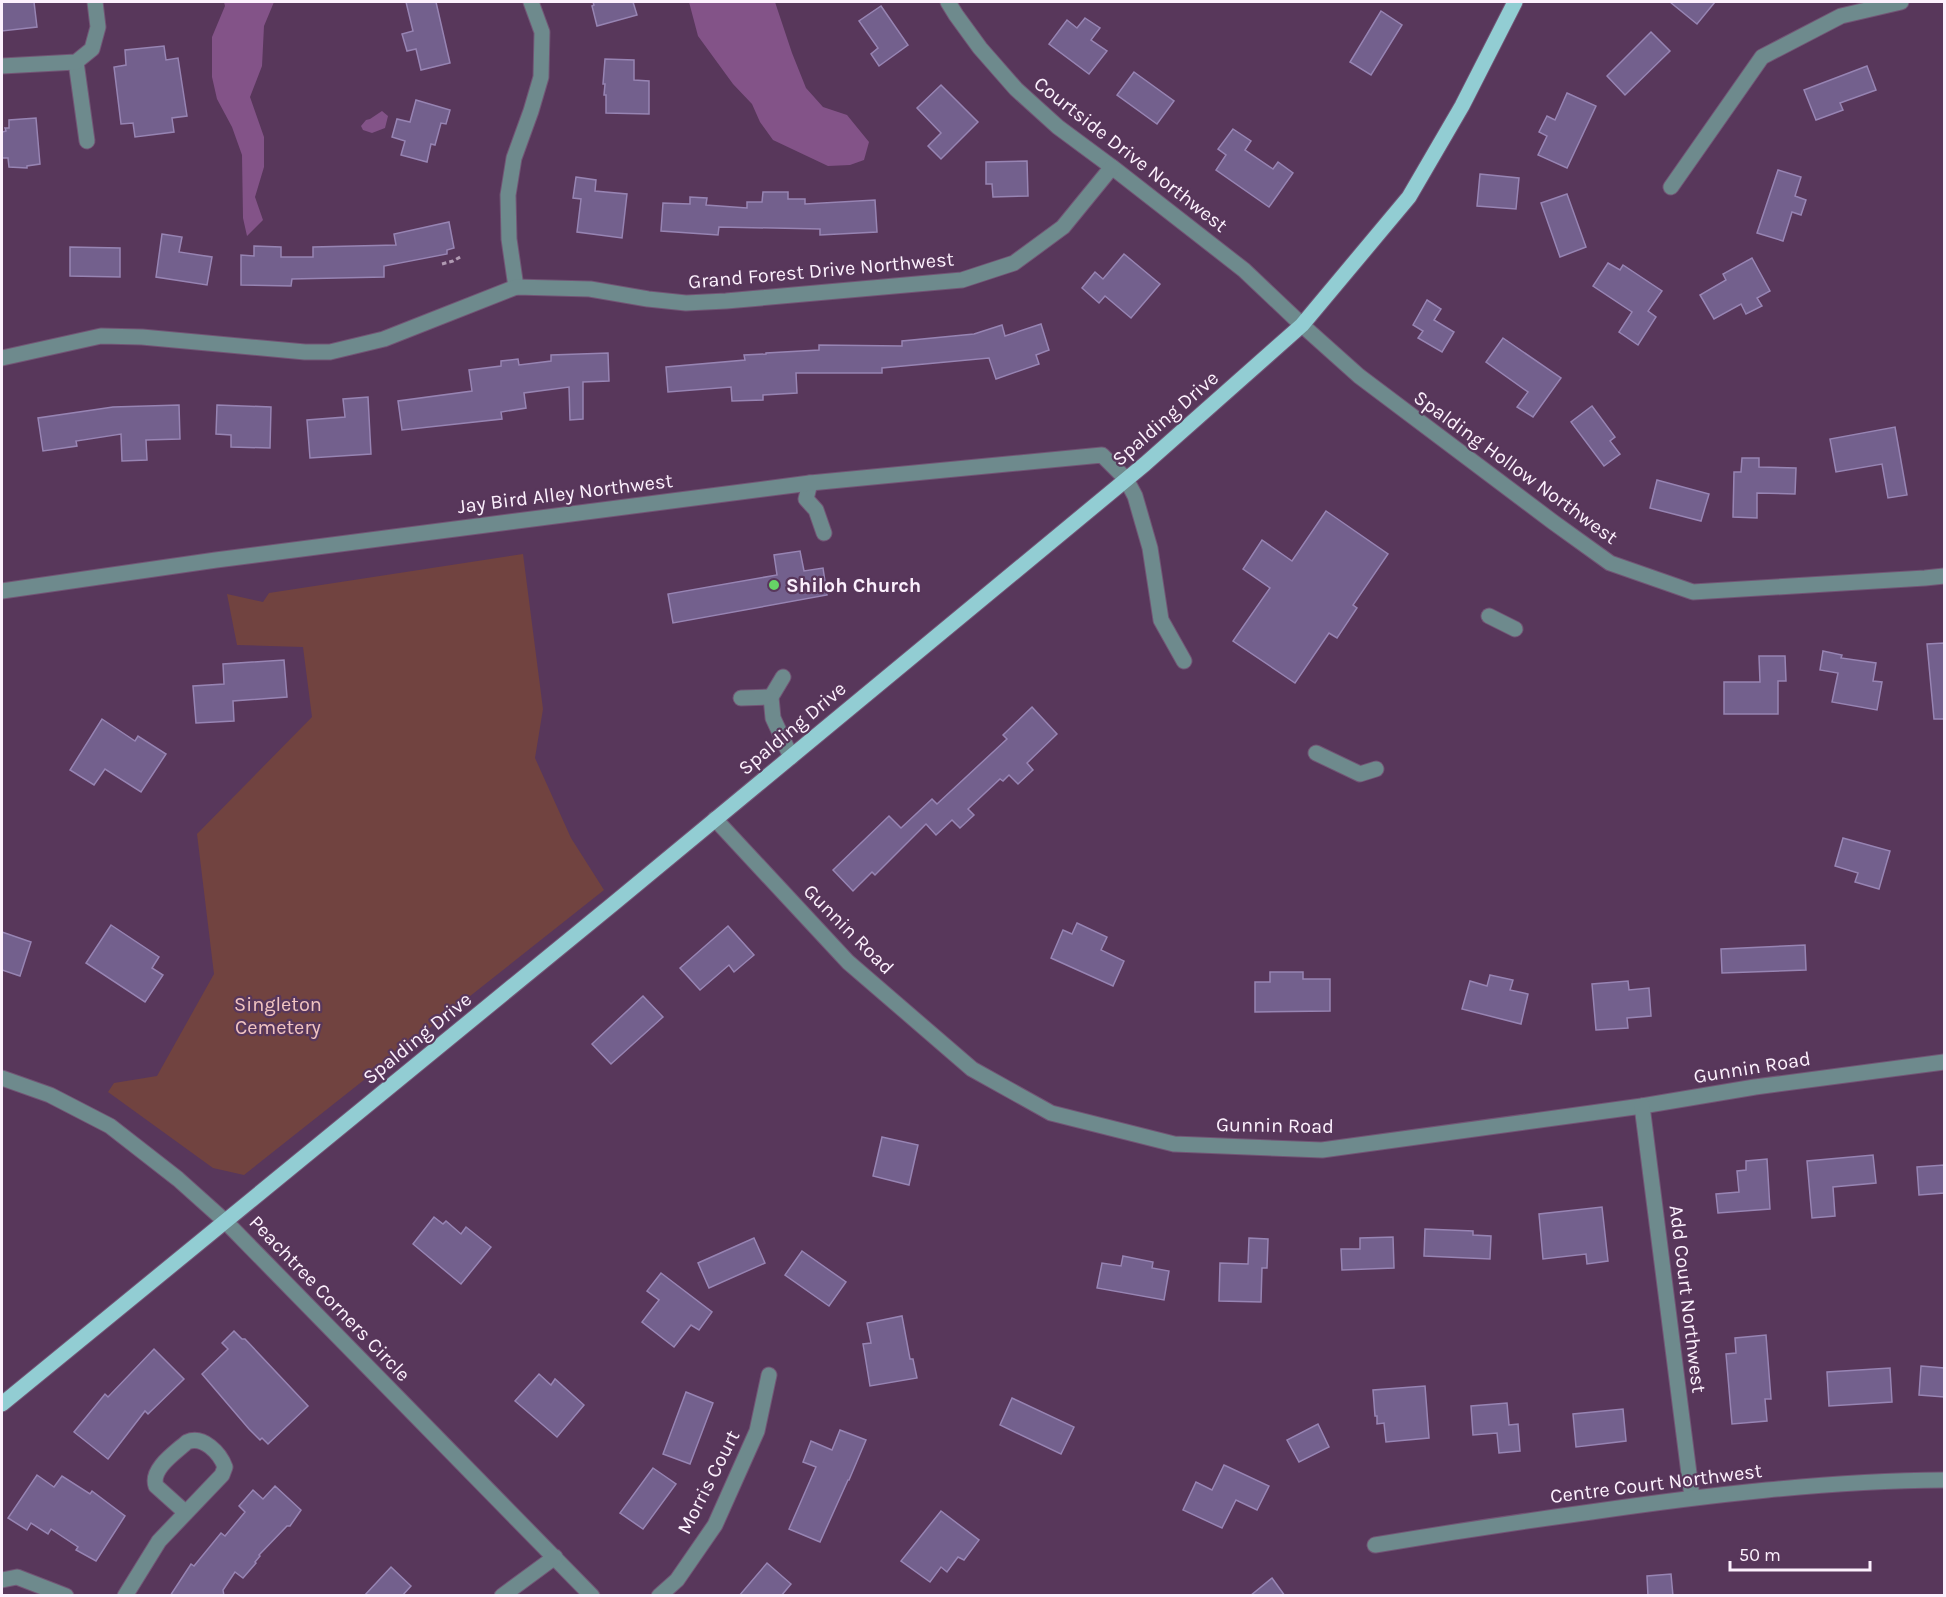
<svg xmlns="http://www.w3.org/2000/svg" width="1946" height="1597" font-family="Karla,sans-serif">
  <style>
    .green { fill: #714340 }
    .water { fill: #835388 }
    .building { fill: #73608d; stroke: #9784b3; stroke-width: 1.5 }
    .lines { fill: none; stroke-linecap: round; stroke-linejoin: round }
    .minor-casing { stroke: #725575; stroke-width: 17 }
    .major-casing { stroke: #725575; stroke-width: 17 }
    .path { stroke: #b09ab2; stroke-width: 3; stroke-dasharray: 4.5 3; stroke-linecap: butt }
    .minor { stroke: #6e8a8d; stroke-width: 15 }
    .major { stroke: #92cdd3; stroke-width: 15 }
    .poi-dot { fill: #66d466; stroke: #58375b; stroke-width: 2 }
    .labels { text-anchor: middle; stroke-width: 4.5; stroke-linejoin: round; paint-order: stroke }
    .street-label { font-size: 20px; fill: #fcf0fd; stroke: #58375b }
    .poi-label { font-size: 20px; font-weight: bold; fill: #fcf0fd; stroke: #58375b; text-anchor: start }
    .park-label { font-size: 20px; fill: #f1c4c1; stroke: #58375b }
  </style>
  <rect width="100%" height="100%" fill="#58375b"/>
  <polygon class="green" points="523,554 543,709 535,758 571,838 604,890 244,1175 213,1168 108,1092 114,1083 157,1076 214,974 197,834 312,717 303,647 237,645 227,594 263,602 269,593"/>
  <g class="water">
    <polygon points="224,2 274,2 264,26 262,66 250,97 264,137 264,167 255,197 263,220 247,236 243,218 242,155 232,127 217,99 212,77 212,37 225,6"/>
    <polygon points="689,2 775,2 792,53 806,88 823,107 847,115 869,142 864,160 850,165 828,166 773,140 760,122 752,104 733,84 698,36"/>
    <polygon points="382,111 388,116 385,128 372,133 363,130 361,126 366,120 370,119"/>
  </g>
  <g class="building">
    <polygon points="2,2 34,2 37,27 2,31"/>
    <polygon points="406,2 436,2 450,63 421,70 416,49 407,51 402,34 413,31"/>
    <polygon points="593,2 633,2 637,15 597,26 592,6 594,5"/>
    <polygon points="1670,2 1715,2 1697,24"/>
    <polygon points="881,6 908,45 879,66 871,54 878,48 859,21"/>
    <polygon points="1381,11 1402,25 1371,75 1350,62"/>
    <polygon points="1085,18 1100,28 1091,40 1107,51 1089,74 1049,44 1067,20 1077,28"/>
    <polygon points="1651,32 1670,51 1625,95 1607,76"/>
    <polygon points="164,46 166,60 178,58 187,116 172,118 174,132 135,137 133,123 121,124 114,67 126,65 125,50"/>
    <polygon points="605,59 634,60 634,80 649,81 649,114 606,113 606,95 604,95 605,84 603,84"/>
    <polygon points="1867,66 1876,90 1840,103 1843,110 1816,120 1804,90"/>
    <polygon points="1134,72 1174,101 1157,124 1117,95"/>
    <polygon points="941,85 978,122 941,159 928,146 941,133 917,108"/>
    <polygon points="1567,93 1596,106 1567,168 1538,155 1547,136 1539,132 1547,116 1555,120"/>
    <polygon points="416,100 450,110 446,124 441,123 435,145 431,144 427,162 401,155 405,141 392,137 397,119 410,122"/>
    <polygon points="36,118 40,164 27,166 27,168 9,167 8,158 2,158 2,132 6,131 5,128 9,128 9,120"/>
    <polygon points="1233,129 1251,141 1245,150 1273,169 1278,162 1293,173 1269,207 1216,170 1226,155 1218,149"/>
    <polygon points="1027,161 1028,196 993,197 992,184 986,184 986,162"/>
    <polygon points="1778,170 1801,177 1795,196 1806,200 1801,215 1792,212 1783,241 1757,233"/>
    <polygon points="1480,174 1519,178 1516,209 1477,206"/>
    <polygon points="576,177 596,180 595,191 627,194 622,238 577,232 581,199 573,198"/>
    <polygon points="763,192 788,192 788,199 805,199 805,204 875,200 877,232 820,235 820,229 719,227 718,235 661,231 663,203 690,204 690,197 707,198 706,205 747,208 747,202 762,202"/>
    <polygon points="1567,194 1586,247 1560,257 1541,203"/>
    <polygon points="449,222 454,248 447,250 447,254 384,266 384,277 292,279 291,286 241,285 241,255 254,256 254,246 281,247 281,257 313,257 313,247 396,245 394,234"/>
    <polygon points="162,234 182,237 179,252 212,257 207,285 156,277"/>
    <polygon points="70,247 120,248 120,277 70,276"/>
    <polygon points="1124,254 1160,284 1131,318 1105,296 1099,303 1082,288 1095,272 1103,279"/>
    <polygon points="1752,258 1770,291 1757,298 1762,306 1746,314 1741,304 1714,319 1700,295 1726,280 1723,274"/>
    <polygon points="1608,263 1620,270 1623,265 1662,291 1648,311 1656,317 1638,345 1619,332 1632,312 1593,286"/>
    <polygon points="1427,300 1441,309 1434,320 1454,332 1442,352 1418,338 1423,331 1413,325"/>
    <polygon points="1041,324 1049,350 1036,355 1039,364 996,379 989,358 882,368 882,373 796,373 797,393 763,395 763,400 732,401 731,387 668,392 666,367 745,360 744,355 766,354 766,353 819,350 819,345 902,346 902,341 974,334 1002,325 1005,336"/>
    <polygon points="1503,338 1561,378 1533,417 1517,407 1528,392 1486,362"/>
    <polygon points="608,353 609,381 583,382 583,419 570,420 569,387 524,393 526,408 501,412 502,419 402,430 398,401 472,391 469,370 501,366 501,361 518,359 519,365 551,361 551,355"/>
    <polygon points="368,397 371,454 310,458 307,420 345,417 343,399"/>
    <polygon points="179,405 180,439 146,440 147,460 122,461 121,434 76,441 77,446 43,451 38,418 113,407"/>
    <polygon points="217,405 271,407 270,448 231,447 231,435 216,434"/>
    <polygon points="1592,406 1615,437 1610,441 1620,454 1604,466 1571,422"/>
    <polygon points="1895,427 1907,495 1888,498 1882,464 1836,472 1830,439"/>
    <polygon points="1742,458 1759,458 1759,467 1796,468 1795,494 1757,493 1757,518 1733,517 1734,472 1741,472"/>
    <polygon points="1657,480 1709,494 1701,521 1650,508"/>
    <polygon points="1326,511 1388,554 1353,605 1357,608 1337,638 1329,633 1295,683 1233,641 1270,588 1243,569 1262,540 1292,561"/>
    <polygon points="800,551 804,571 823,568 827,595 673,623 668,594 777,575 774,555"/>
    <polygon points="1944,643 1944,719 1934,719 1927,644"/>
    <polygon points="1823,651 1842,655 1841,658 1876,663 1873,681 1882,682 1877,710 1832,702 1838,673 1820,670"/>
    <polygon points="1759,656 1785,656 1786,681 1778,681 1778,714 1724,714 1724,682 1760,682"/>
    <polygon points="284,660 287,697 233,701 234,721 196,723 193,686 224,684 223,664"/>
    <polygon points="1032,707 1057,734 1027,763 1033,770 1018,784 1009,775 1003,781 1000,779 968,809 974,815 960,828 952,820 936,835 926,824 875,875 872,872 853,891 833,870 889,816 901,828 932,799 937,804 1007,739 1003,735"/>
    <polygon points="102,719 135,741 138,736 166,754 141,792 105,769 94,785 70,770"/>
    <polygon points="1843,838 1890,851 1879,889 1855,882 1858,873 1835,866"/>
    <polygon points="1077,923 1107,937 1101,950 1124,961 1113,986 1051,958 1063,930 1072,934"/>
    <polygon points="111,925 159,957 152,968 163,975 145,1002 86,963"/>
    <polygon points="728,926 754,955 734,972 729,965 700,990 680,968"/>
    <polygon points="2,932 31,942 20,976 2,970"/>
    <polygon points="1805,945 1806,970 1722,973 1721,949"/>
    <polygon points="1270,972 1303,972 1303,979 1330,979 1330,1011 1255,1012 1255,982 1270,982"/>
    <polygon points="1490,975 1513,980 1510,990 1528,994 1521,1024 1462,1009 1470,981 1487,986"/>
    <polygon points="1628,981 1629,990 1649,988 1651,1016 1627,1018 1628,1028 1596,1030 1592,984"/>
    <polygon points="643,996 663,1017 611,1064 592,1044"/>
    <polygon points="882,1137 918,1145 909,1185 873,1176"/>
    <polygon points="1873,1155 1876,1183 1833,1187 1835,1216 1812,1218 1807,1161"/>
    <polygon points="1767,1159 1770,1209 1718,1213 1716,1194 1739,1192 1737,1171 1746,1170 1746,1161"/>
    <polygon points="1944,1165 1944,1193 1919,1195 1917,1167"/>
    <polygon points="1602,1207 1608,1261 1587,1264 1586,1254 1543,1259 1539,1214"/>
    <polygon points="434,1217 443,1224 446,1221 461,1234 466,1227 491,1247 461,1284 413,1244"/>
    <polygon points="1425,1229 1473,1231 1473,1235 1491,1236 1490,1259 1424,1256"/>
    <polygon points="1393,1237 1394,1268 1342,1270 1341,1249 1360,1249 1360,1238"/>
    <polygon points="754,1238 765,1263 709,1288 698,1263"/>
    <polygon points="1249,1238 1268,1239 1267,1268 1262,1268 1261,1302 1219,1301 1220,1263 1248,1264"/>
    <polygon points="802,1251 846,1282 829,1306 785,1275"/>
    <polygon points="1123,1256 1153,1262 1152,1268 1169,1271 1164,1300 1097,1288 1102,1263 1121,1266"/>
    <polygon points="661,1273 712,1312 699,1330 691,1325 674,1347 642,1322 659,1300 647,1291"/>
    <polygon points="902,1316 910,1359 913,1359 917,1378 870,1386 863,1344 871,1343 867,1323"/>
    <polygon points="234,1331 242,1339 245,1339 308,1406 268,1444 262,1438 260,1440 249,1429 202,1374 228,1349 222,1343"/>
    <polygon points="1766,1335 1771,1399 1765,1399 1767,1421 1732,1424 1726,1354 1736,1353 1735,1338"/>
    <polygon points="154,1349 184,1379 148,1414 145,1411 108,1459 74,1432 105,1394 108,1397"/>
    <polygon points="1921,1366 1944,1368 1944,1397 1919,1395"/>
    <polygon points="1890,1368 1892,1402 1829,1406 1827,1372"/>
    <polygon points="539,1374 551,1385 555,1379 584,1405 557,1437 515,1401"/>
    <polygon points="1425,1386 1429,1438 1386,1442 1384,1423 1377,1424 1377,1416 1375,1416 1373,1390"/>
    <polygon points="686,1392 713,1403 690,1464 663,1454"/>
    <polygon points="1012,1398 1074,1427 1061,1454 1000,1425"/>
    <polygon points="1507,1403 1509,1425 1518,1424 1520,1451 1499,1453 1497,1433 1473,1435 1471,1406"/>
    <polygon points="1623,1409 1626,1441 1576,1447 1573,1414"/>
    <polygon points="1318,1424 1329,1447 1299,1462 1287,1440"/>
    <polygon points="840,1430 866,1440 849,1480 848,1480 820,1542 789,1529 816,1467 803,1462 811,1441 832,1450"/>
    <polygon points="1224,1465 1269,1486 1257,1510 1236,1500 1222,1528 1183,1510 1196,1482 1212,1490"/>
    <polygon points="653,1468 676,1484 643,1529 620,1513"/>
    <polygon points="37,1475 54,1487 62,1476 90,1494 92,1491 125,1516 96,1561 76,1550 78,1547 51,1529 48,1534 31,1523 27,1530 8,1518"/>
    <polygon points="275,1486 301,1510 290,1526 287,1526 259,1555 260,1556 255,1562 256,1563 243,1578 235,1572 223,1590 224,1596 170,1596 191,1564 194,1566 221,1533 225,1536 245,1512 239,1506 253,1490 263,1499"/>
    <polygon points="941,1511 979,1540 964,1560 958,1557 947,1572 941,1567 930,1582 901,1561"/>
    <polygon points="767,1563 791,1584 781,1596 739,1596"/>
    <polygon points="391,1567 411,1586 402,1596 364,1596"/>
    <polygon points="1671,1574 1673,1596 1648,1596 1647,1576"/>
    <polygon points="1272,1578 1285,1596 1250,1596"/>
  </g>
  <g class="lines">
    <defs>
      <g id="minor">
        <polyline points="948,2 956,15 980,48 1016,89 1058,127 1112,167 1244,270 1302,325 1359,376 1553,522 1610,563 1693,592 1925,578 1944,576"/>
        <polyline points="76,62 87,141"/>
        <polyline points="2,66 76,62 92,49 98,27 95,2"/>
        <polyline points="1671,187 1762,57 1841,16 1901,2"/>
        <polyline points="516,287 509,239 508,195 514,158 531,111 541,77 542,32 531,2"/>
        <polyline points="2,358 101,336 142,337 305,352 330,352 384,339 516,287 590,289 648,299 686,303 726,301 962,280 1014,263 1063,227 1112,167"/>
        <polyline points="810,483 806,499 816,510 824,533"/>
        <polyline points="2,591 216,560 810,483 1102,455 1126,479 1135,496 1150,548 1161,620 1184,661"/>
        <polyline points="1489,616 1515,629"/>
        <polyline points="783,677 771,697 773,718 791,757"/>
        <polyline points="741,698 771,697"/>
        <polyline points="1316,753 1360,774 1376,769"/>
        <polyline points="715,819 848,962 972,1069 1051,1113 1174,1144 1322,1150 1642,1106 1755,1087 1944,1062"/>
        <polyline points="2,1078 50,1095 110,1126 178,1179 226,1222 592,1596"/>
        <polyline points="1642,1106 1692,1497"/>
        <path d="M1375 1545C1446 1533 1518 1522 1591 1512 1708 1495 1826 1481 1944 1480"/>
        <polyline points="2,1580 17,1577 66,1596"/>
        <path d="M125 1596 159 1541 222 1475 225 1467C220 1453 203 1435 187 1442 176 1452 150 1469 156 1486L185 1512"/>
        <polyline points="502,1596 555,1557"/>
        <polyline points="659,1596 677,1580 715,1525 757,1431 769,1375"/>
      </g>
      <polyline id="major" points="2,1404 613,904 1145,464 1302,325 1409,197 1462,106 1515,2"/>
    </defs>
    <use href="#minor" class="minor-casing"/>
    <use href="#major" class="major-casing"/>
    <polyline class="path" points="442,264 453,261 462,256"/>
    <use href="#minor" class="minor"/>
    <use href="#major" class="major"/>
  </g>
  <circle class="poi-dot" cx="774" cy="585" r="6"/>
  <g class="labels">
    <g class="street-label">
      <text transform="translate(1131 154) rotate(38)" y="7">Courtside Drive Northwest</text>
      <text transform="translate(821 270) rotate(-5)" y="7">Grand Forest Drive Northwest</text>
      <text transform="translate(1165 418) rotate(-41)" y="7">Spalding Drive</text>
      <text transform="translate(1516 467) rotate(36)" y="7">Spalding Hollow Northwest</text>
      <text transform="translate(565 493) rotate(-7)" y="7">Jay Bird Alley Northwest</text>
      <text transform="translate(792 728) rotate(-40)" y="7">Spalding Drive</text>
      <text transform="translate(849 929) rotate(45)" y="7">Gunnin Road</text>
      <text transform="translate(417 1038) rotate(-39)" y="7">Spalding Drive</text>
      <text transform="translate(1752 1067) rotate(-9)" y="7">Gunnin Road</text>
      <text transform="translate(1275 1125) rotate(1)" y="7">Gunnin Road</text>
      <text transform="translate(330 1298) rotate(46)" y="7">Peachtree Corners Circle</text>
      <text transform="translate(1688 1299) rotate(83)" y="7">Add Court Northwest</text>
      <text transform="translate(708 1482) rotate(-63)" y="7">Morris Court</text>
      <text transform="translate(1656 1483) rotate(-7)" y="7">Centre Court Northwest</text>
    </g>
    <g class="poi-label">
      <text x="786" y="592">Shiloh Church</text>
    </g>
    <g class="park-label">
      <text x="278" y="1011">Singleton<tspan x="278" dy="23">Cemetery</tspan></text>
    </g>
  </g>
  <rect width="1946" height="1597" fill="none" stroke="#fcf0fd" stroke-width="6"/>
  <path d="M1730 1561v9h140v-9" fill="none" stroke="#fcf0fd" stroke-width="3"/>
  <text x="1739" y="1561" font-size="18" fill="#fcf0fd" stroke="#58375b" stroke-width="4.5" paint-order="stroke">50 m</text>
</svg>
